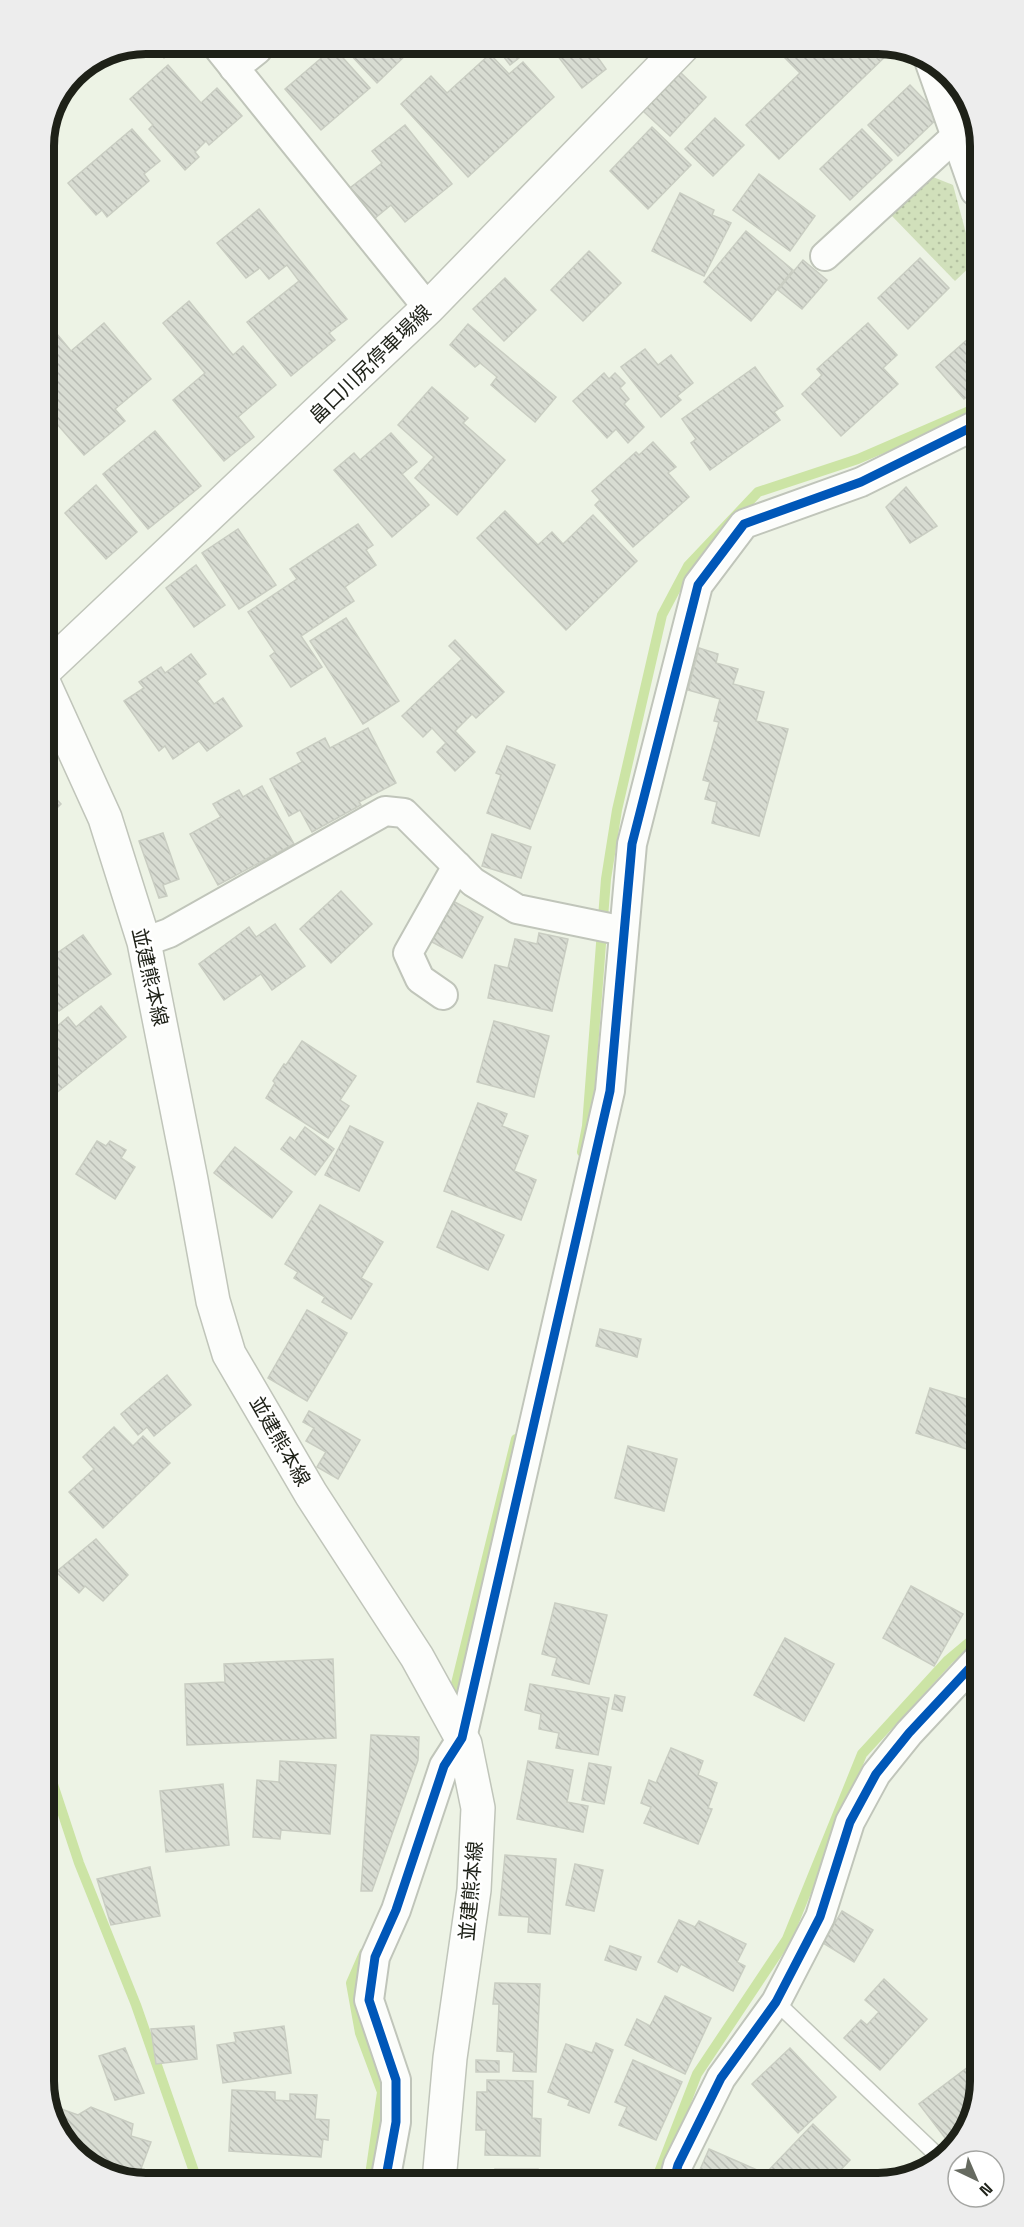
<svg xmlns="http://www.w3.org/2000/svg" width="1024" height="2227" font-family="'Space Grotesk','Noto Sans JP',sans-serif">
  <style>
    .park { fill: url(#park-dots) }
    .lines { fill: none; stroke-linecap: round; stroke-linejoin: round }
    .stream { stroke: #cce4a5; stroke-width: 10 }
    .building { fill: url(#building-back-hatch); stroke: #c9cdc2; stroke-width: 1.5 }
    .lane-casing { stroke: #c0c5ba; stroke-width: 18 }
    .street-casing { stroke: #c0c5ba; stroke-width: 32 }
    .secondary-casing { stroke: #c0c5ba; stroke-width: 36 }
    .lane { stroke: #fcfdfb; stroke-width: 15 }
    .street { stroke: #fcfdfb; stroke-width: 28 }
    .secondary { stroke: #fcfdfb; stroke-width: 33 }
    .cycleway-casing { stroke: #fff; stroke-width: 13 }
    .cycleway { stroke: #0057b8; stroke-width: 9 }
    .labels { text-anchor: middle; stroke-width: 5; stroke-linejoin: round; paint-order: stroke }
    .street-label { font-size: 20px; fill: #1e2118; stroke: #fff }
    .rim { fill: none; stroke: #1e2118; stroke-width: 8 }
  </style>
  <defs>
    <pattern id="park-dots" width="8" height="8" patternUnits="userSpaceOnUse" patternTransform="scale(1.5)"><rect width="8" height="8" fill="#d1e0bb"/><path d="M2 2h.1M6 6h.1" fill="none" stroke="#b3c0a0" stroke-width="1.8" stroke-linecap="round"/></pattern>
    <pattern id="building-back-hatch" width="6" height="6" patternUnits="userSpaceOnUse" patternTransform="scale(1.5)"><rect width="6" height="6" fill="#d8dcd2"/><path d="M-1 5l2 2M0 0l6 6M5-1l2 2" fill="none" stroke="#b9bcb4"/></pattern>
  </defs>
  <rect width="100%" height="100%" fill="#edf3e5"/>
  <polygon class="park" points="933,177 953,185 974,263 955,281 890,214"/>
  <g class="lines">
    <g class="stream">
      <polyline points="582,1152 587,1126 606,879 617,810 662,615 688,566 758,492 858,459 976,408"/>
      <polyline points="451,1704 516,1439"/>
      <polyline points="48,1769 79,1863 136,2005 198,2183"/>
      <polyline points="364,1953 351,1983 360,2033 382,2092 369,2182"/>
      <polyline points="656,2180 697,2074 787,1939 862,1754 948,1660 979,1634"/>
    </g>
  </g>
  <g class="building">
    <polygon points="885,44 895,47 779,159 746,125 800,73 772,45"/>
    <polygon points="607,46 596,55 606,69 582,88 551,47"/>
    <polygon points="496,47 532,47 532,48 510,65"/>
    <polygon points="408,48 410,51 377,83 347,51 349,49"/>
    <polygon points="332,49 335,49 370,88 321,130 285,89"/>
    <polygon points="158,51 172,51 164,58"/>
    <polygon points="490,54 509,74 523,62 554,97 468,177 401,104 431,76 447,93"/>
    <polygon points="168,65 201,103 217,88 242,116 209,145 206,141 195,152 199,157 185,170 149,129 153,125 130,99"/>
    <polygon points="680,72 706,97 670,136 643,111"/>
    <polygon points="910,85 940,116 898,156 868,125"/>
    <polygon points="715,118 744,145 713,176 685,149"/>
    <polygon points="405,125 452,184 405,222 391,205 374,219 350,188 382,163 372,151"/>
    <polygon points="652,127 691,165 648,209 610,171"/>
    <polygon points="132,129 160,161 144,174 149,181 107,217 102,210 96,215 68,183"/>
    <polygon points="862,129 892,160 850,200 820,169"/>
    <polygon points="759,174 815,216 790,251 733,210"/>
    <polygon points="680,193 714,210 712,215 731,223 704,276 652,251"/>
    <polygon points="259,209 347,319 329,333 335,340 291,376 247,322 299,281 287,265 269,279 260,268 246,278 217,243"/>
    <polygon points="746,231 793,270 751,321 704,282"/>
    <polygon points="589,251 621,283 583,321 551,290"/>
    <polygon points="920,258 949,288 908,329 878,298"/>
    <polygon points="803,260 827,280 802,309 778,290"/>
    <polygon points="505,278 536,310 504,341 473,309"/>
    <polygon points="189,301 233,355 243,346 276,385 238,417 254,437 224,461 173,400 205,373 163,323"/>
    <polygon points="104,323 151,379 115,409 125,421 84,455 44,409 44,345 57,334 71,351"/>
    <polygon points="868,323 897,355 883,368 898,384 841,436 802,394 822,375 817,369"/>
    <polygon points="468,324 556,397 535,422 491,385 497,377 480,363 475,367 450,345"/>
    <polygon points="976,332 976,389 964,399 936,367"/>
    <polygon points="645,349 658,365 671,355 693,383 677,396 681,400 661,417 621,367"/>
    <polygon points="755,367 783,406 774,412 780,420 710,470 691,443 696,439 682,419"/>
    <polygon points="604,373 609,379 615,373 625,383 620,388 629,399 624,404 644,427 628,443 616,429 607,438 573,401"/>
    <polygon points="432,387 468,418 463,423 505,460 457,515 415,478 434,457 398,425"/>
    <polygon points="155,431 201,486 148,529 103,474"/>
    <polygon points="391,433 417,462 402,474 429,505 392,537 334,470 354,453 360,460"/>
    <polygon points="653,442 676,467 668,473 689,497 633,547 595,505 600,500 592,491 636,452 639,455"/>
    <polygon points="96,485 137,532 106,559 65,513"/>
    <polygon points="906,487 937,526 910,543 886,507"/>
    <polygon points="505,511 538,545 552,532 563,544 593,515 637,561 566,630 477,538"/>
    <polygon points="358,524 373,545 366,550 376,565 345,587 354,601 301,636 322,667 291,687 270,656 275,652 248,612 297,579 290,569"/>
    <polygon points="238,529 276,585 239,609 202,553"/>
    <polygon points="196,565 225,605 194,627 166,588"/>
    <polygon points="45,607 54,618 45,626"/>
    <polygon points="346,618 399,701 363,724 310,641"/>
    <polygon points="455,640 504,692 476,718 472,714 455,731 475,752 455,771 437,752 446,743 432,728 423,737 402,716 462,659 449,646"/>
    <polygon points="699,648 718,654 716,663 738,669 733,684 764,692 756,721 788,729 759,836 712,823 717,802 705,799 710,782 703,780 719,722 714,721 720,699 688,690"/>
    <polygon points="191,654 206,674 197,681 214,704 223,698 242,726 207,751 199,741 173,759 165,746 159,751 124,701 144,688 139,682 161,667 165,673"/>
    <polygon points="368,728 396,783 359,802 361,805 312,832 300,810 289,816 270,779 302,762 297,753 325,738 330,748"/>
    <polygon points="507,746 555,765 530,829 487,813 501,775 496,773"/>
    <polygon points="262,786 294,844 218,885 190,834 221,817 213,804 239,790 243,797"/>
    <polygon points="45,787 61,804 46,819"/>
    <polygon points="163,833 179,879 163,885 167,896 159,898 139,841"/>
    <polygon points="492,834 531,847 521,878 482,866"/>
    <polygon points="341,891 372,924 331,963 300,929"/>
    <polygon points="451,900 483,917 462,958 430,941"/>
    <polygon points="275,924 305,966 272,990 261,974 224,1000 199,964 249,927 256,937"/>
    <polygon points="539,933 568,939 552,1011 488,998 495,965 508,968 515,939 537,944"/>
    <polygon points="83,935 111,974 59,1011 46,992 46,961"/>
    <polygon points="101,1006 126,1037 50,1098 46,1094 46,1039 55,1032 53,1030 68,1017 76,1027"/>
    <polygon points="494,1021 549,1036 534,1097 477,1082"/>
    <polygon points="302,1041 356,1076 340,1100 349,1106 328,1138 266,1098 275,1083 273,1081 284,1064 286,1065"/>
    <polygon points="478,1103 507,1114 502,1126 528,1136 514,1171 536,1180 521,1220 444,1191"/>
    <polygon points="350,1126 383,1142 359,1191 325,1175"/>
    <polygon points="305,1127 334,1149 315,1175 281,1149 290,1137 295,1141"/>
    <polygon points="97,1141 106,1146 110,1141 126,1150 121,1158 135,1167 115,1199 76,1174"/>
    <polygon points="235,1147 292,1192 272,1218 214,1173"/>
    <polygon points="320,1205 383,1242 361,1278 372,1284 351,1319 322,1302 325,1297 294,1278 298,1272 285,1264"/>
    <polygon points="452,1211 504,1235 488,1270 437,1247"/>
    <polygon points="307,1310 347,1333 307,1401 268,1378"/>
    <polygon points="600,1329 641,1339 637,1357 596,1346"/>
    <polygon points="167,1375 191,1405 154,1436 147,1427 138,1435 121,1414"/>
    <polygon points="930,1388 979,1403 979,1453 916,1433"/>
    <polygon points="309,1411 360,1440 338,1479 317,1467 326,1452 306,1441 314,1428 303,1422"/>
    <polygon points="114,1427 133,1446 143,1436 170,1463 103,1528 69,1492 94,1469 83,1457"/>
    <polygon points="628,1446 677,1459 664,1511 615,1498"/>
    <polygon points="96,1539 128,1575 103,1601 85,1586 79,1593 56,1572"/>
    <polygon points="911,1586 963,1614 934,1666 883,1638"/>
    <polygon points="555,1603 607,1615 589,1684 552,1675 557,1658 542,1654"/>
    <polygon points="785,1638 834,1664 804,1721 754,1695"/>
    <polygon points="333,1659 336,1738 187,1745 185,1684 225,1682 224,1664"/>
    <polygon points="530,1684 609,1698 598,1755 556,1748 559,1733 539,1729 541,1714 525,1710"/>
    <polygon points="615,1695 625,1697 622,1711 612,1709"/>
    <polygon points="371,1735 419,1737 418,1760 372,1891 361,1891"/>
    <polygon points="671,1748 703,1761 698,1775 717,1783 708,1808 712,1809 698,1844 644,1823 651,1807 641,1803 649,1780 656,1783"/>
    <polygon points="280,1761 336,1765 330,1834 281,1830 280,1839 253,1837 257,1780 279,1782"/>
    <polygon points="528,1761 573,1770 567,1802 588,1806 583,1832 517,1819"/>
    <polygon points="589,1763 611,1767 604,1804 582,1800"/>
    <polygon points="223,1784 229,1845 166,1852 160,1791"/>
    <polygon points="505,1855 556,1859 550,1934 528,1932 529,1917 499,1915"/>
    <polygon points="575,1864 603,1870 594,1911 566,1905"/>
    <polygon points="150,1867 160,1916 111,1925 97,1879"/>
    <polygon points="842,1911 873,1930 854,1962 823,1943"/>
    <polygon points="679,1920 695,1927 699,1921 746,1944 737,1962 745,1966 733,1991 681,1964 677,1972 658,1962"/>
    <polygon points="610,1946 641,1957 636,1970 605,1960"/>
    <polygon points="884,1979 927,2019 880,2070 844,2038 861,2020 867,2025 879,2012 865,2000"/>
    <polygon points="495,1983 540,1984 536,2072 513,2071 514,2052 497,2051 499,2004 493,2004"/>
    <polygon points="665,1996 711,2018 685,2074 625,2045 637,2019 650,2026"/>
    <polygon points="194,2026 197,2059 156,2064 151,2029"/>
    <polygon points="284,2026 291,2073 223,2083 217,2045 236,2042 234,2033"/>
    <polygon points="596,2043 613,2050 589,2113 568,2105 570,2100 548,2092 566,2044 592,2053"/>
    <polygon points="125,2048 144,2093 115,2100 99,2056"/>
    <polygon points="790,2048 836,2097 798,2133 752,2084"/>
    <polygon points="980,2058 980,2082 963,2138 952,2147 919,2104"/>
    <polygon points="476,2060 499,2061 499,2072 476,2072"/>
    <polygon points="633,2060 682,2082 656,2140 619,2125 627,2107 615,2102"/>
    <polygon points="487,2080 533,2081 532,2118 541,2119 540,2156 485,2155 486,2130 476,2130 477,2092 487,2092"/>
    <polygon points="232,2090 275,2092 275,2100 290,2101 290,2094 317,2095 315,2119 329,2120 328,2140 323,2139 321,2157 229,2151"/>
    <polygon points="50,2105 78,2115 91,2107 133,2124 131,2136 151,2142 136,2182 83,2162 49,2115"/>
    <polygon points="813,2124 850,2160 832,2179 776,2179 768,2171"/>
    <polygon points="709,2149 757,2170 753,2179 696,2179"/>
    <rect x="495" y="2169" width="43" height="12"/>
    <rect x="261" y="2181" width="53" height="1"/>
  </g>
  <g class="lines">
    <defs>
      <polyline id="lane" points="776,2002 939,2157"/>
      <g id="street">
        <polyline points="220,50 428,308"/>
        <polyline points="929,60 975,191"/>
        <polyline points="234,68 257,50"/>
        <polyline points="825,256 957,135"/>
        <polyline points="144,942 169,933 385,811 404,813 473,882 517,909 624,931"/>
        <polyline points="443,995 420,979 408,953 457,866"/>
        <polyline points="674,2180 678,2165 721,2078 776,2002 820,1917 850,1822 876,1774 909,1733 979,1658"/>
        <polyline points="385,2182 396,2122 396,2080 369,2000 375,1957 396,1910 444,1766 462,1738 610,1091 632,844 698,585 744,524 861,482 976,425"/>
      </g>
      <g id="secondary">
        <polyline points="45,670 428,308 683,46"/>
        <polyline points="45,686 105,818 144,942 191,1180 213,1301 229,1354 311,1494 417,1657 465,1744 478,1808 474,1890 450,2058 439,2181"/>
      </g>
    </defs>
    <use href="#lane" class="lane-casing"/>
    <use href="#street" class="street-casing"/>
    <use href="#secondary" class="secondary-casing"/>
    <use href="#lane" class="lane"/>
    <use href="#street" class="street"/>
    <use href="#secondary" class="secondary"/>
    <defs>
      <g id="cycleway">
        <polyline points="674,2180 678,2165 721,2078 776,2002 820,1917 850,1822 876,1774 909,1733 979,1658"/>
        <polyline points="385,2182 396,2122 396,2080 369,2000 375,1957 396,1910 444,1766 462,1738 610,1091 632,844 698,585 744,524 861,482 976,425"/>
      </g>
    </defs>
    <use href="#cycleway" class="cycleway-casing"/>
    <use href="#cycleway" class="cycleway"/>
  </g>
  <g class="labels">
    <g class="street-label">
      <text transform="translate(370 364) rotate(-44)" y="7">畠口川尻停車場線</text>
      <text transform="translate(150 977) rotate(77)" y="7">並建熊本線</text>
      <text transform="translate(280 1441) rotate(60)" y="7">並建熊本線</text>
      <text transform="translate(471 1891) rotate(-85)" y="7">並建熊本線</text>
    </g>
  </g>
  <path d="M0 0H1024V2227H0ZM146 54H878A92 92 0 0 1 970 146V2081A92 92 0 0 1 878 2173H146A92 92 0 0 1 54 2081V146A92 92 0 0 1 146 54Z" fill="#ededed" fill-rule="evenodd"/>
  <path class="rim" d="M146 54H878A92 92 0 0 1 970 146V2081A92 92 0 0 1 878 2173H146A92 92 0 0 1 54 2081V146A92 92 0 0 1 146 54Z"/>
  <g transform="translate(976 2179) rotate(136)"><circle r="28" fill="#ffffff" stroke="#a5a6a3" stroke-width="1.5"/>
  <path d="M0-4.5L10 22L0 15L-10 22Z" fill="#666a60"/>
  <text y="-9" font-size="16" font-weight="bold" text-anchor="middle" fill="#1e2118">N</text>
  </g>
</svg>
